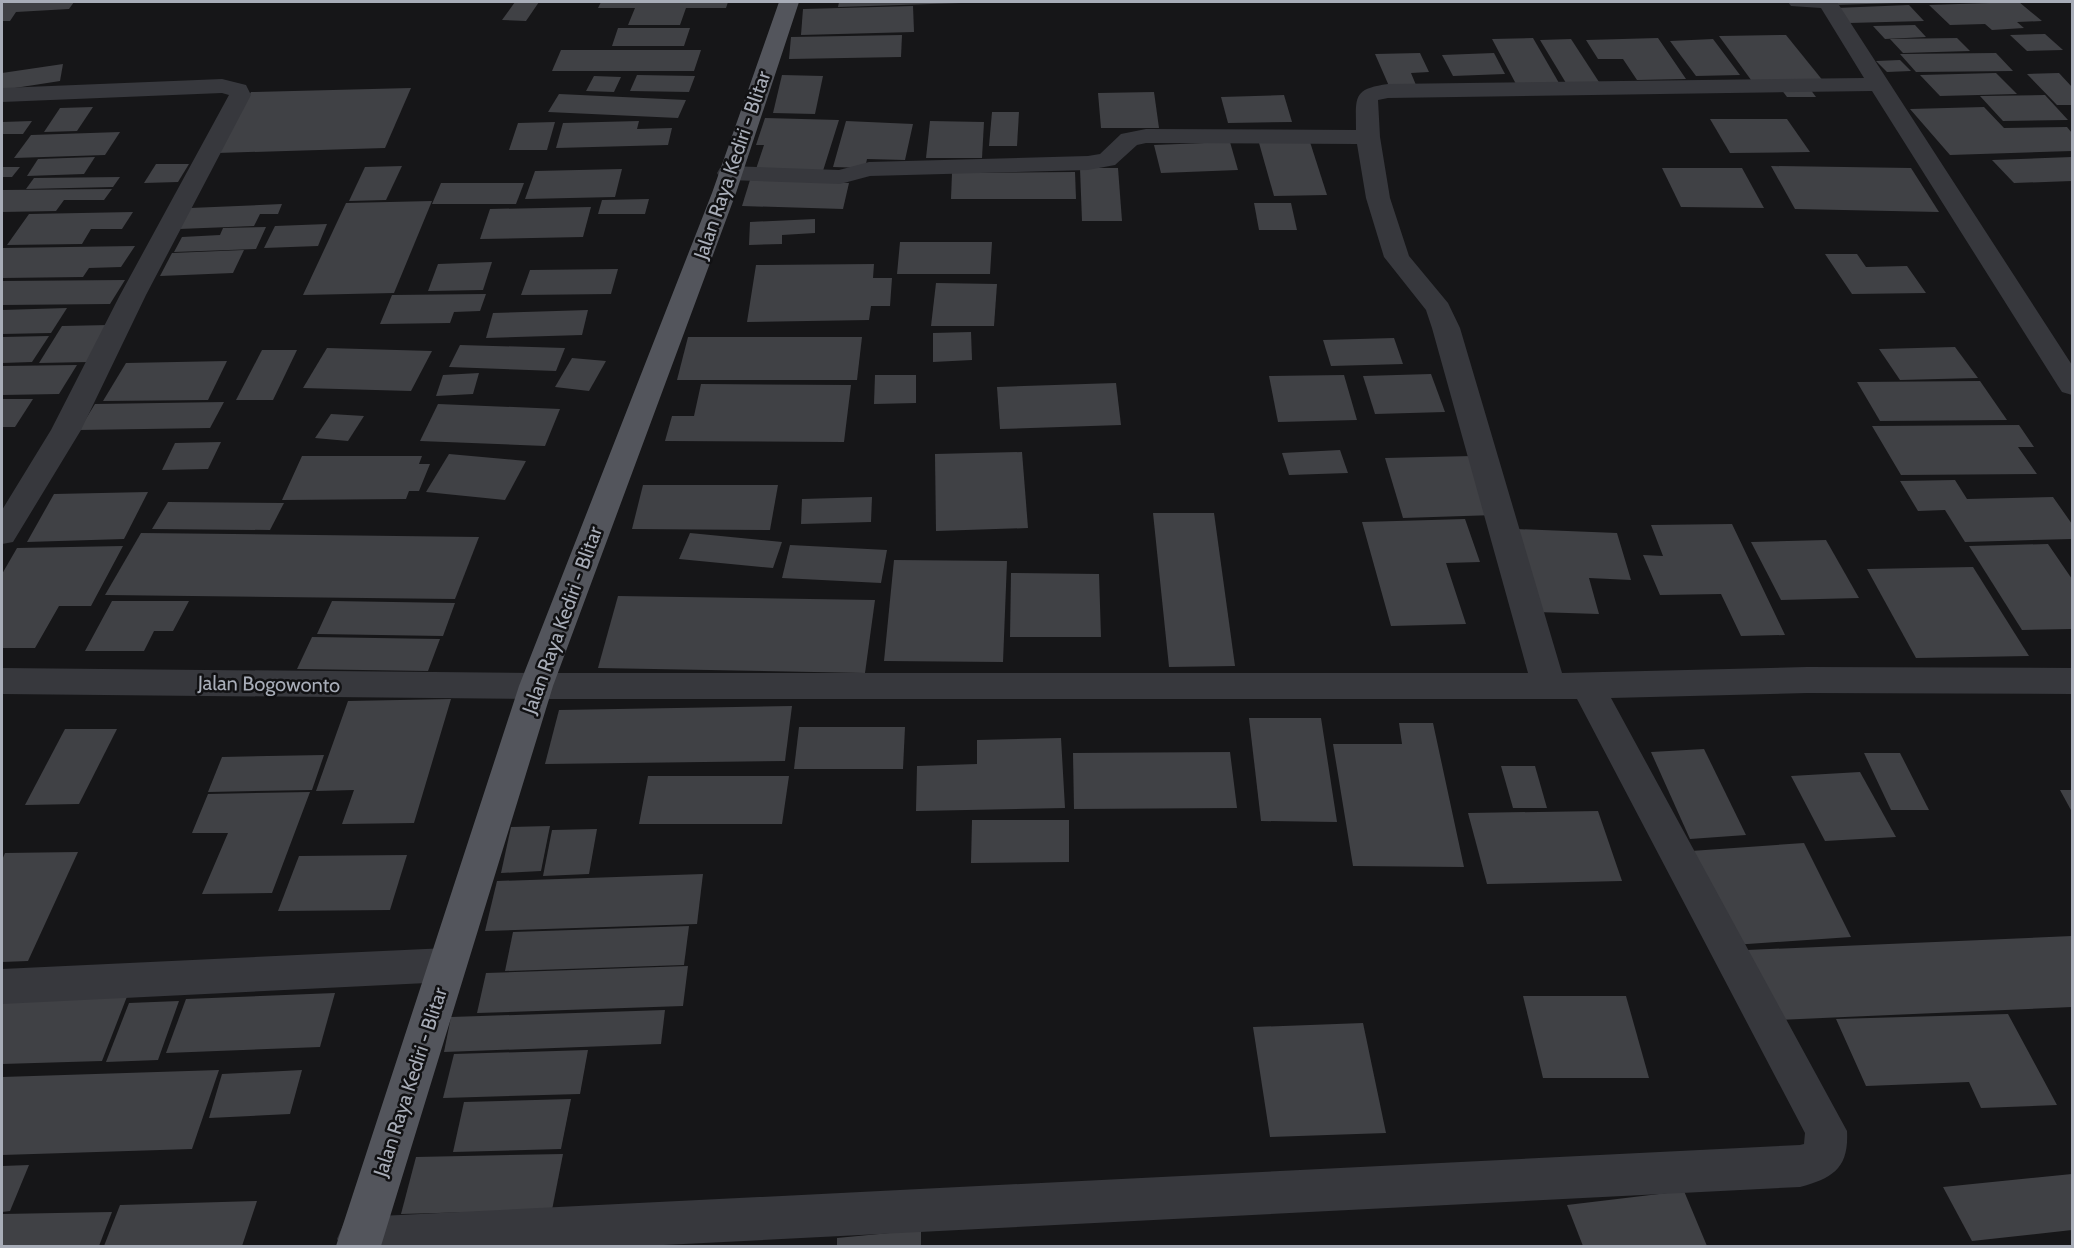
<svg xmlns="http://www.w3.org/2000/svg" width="2074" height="1248" font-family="Cabin,sans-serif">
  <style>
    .building { fill: #404145 }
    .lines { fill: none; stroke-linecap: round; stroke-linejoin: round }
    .minor { fill: #37383d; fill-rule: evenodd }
    .major { fill: #53555c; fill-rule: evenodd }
    .labels { text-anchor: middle; stroke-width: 5; stroke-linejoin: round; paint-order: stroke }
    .street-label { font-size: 20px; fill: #a8adb8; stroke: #111113 }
  </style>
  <rect width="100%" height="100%" fill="#161618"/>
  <g class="building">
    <polygon points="2,2 74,2 69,9 16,12 10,21 2,21"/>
    <polygon points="515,2 539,2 526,21 502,20"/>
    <polygon points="601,2 728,2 726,8 686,8 680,25 628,25 635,8 598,8"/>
    <polygon points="839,2 962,2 962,3 838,7"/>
    <polygon points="1831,2 1899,2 1899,3 1834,5"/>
    <polygon points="2019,2 2042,21 2017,22 2024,28 1992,30 1985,24 1950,25 1929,5"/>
    <polygon points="1909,5 1924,21 1849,23 1835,8"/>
    <polygon points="913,6 914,32 801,35 803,9"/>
    <polygon points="1915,25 1926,37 1885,39 1873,26"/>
    <polygon points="618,28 690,28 684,46 612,46"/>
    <polygon points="2045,34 2063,50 2027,51 2010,35"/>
    <polygon points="902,35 901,57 789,59 791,37"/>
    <polygon points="1786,35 1824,82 1754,84 1719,36"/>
    <polygon points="1533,38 1559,83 1516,84 1492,39"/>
    <polygon points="1658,38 1686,79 1637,80 1623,59 1598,59 1586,40"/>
    <polygon points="1957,38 1970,51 1903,53 1890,39"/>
    <polygon points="1571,39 1599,82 1566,83 1540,40"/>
    <polygon points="1713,39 1740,75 1696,76 1670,41"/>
    <polygon points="561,50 701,50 694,71 552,71"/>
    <polygon points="1420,53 1429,72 1411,73 1416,85 1389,86 1375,54"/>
    <polygon points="1494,53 1505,74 1453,76 1442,55"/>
    <polygon points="1996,53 2013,71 1916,72 1900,54"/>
    <polygon points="1900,60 1911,71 1887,72 1876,61"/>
    <polygon points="63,64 60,81 2,90 2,73"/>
    <polygon points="1996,73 2017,94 1940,96 1920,75"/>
    <polygon points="2059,73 2072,87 2072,105 2057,105 2027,74"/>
    <polygon points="637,75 695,76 689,92 630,91"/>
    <polygon points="782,75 823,76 815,114 773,113"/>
    <polygon points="594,76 621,77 614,92 586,91"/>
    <polygon points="411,88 385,148 217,153 251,92"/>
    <polygon points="1781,89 1810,89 1816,97 1787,97"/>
    <polygon points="1154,92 1159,128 1101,128 1098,93"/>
    <polygon points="559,94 686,100 678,118 548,112"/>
    <polygon points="1284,95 1292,122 1228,123 1221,97"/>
    <polygon points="2045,95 2068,120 2003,121 1980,96"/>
    <polygon points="93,107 77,131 44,132 60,108"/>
    <polygon points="1984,107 2004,128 2067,127 2072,133 2072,151 1950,155 1910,109"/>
    <polygon points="992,112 1019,112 1017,146 989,146"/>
    <polygon points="765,118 839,120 822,174 755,172 764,145 756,145"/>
    <polygon points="1710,119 1787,119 1810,152 1730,153"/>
    <polygon points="32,121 23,134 2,134 2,122"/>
    <polygon points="639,121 637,129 672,128 668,145 556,148 563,123"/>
    <polygon points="846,121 913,124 905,160 867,159 865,168 833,167"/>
    <polygon points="930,121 984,122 982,158 926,158"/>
    <polygon points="555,122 547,150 509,150 518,123"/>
    <polygon points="120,132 105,155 14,158 31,135"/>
    <polygon points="1230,142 1238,170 1161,173 1154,145"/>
    <polygon points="1310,142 1327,195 1274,196 1259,143"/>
    <polygon points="95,157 84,174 27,176 38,159"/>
    <polygon points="2072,157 2072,181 2014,183 1992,160"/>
    <polygon points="156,164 189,164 178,182 144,183"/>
    <polygon points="402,166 386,200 349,201 365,167"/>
    <polygon points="1771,166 1911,168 1939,212 1795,209"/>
    <polygon points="2,167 20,167 12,177 2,177"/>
    <polygon points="1080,168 1118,168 1122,221 1082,221"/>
    <polygon points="1662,168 1742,168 1764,208 1681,207"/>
    <polygon points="622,169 615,197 525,199 535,171"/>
    <polygon points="1075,172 1076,199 951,199 952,173"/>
    <polygon points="120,177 113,187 26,189 34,178"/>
    <polygon points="750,180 849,183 843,209 742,206"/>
    <polygon points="441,183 524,183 516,204 432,204"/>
    <polygon points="112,189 104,200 64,200 56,211 2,212 2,190"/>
    <polygon points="649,199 645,214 598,214 602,200"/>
    <polygon points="432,201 394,293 303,295 346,203"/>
    <polygon points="1254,203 1291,203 1297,230 1259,230"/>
    <polygon points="282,204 278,214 260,214 254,226 179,229 190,208"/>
    <polygon points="591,207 583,237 480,239 490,209"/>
    <polygon points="133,212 122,229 91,229 82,244 7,245 29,214"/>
    <polygon points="815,219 815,233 782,235 782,244 749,245 750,222"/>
    <polygon points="327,224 318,246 264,248 275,226"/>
    <polygon points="266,227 256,249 174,252 182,237 220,235 223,228"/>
    <polygon points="900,242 992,242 990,274 897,274"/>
    <polygon points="135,246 121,267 89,268 83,277 2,278 2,248"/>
    <polygon points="244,250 233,273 160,276 172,253"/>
    <polygon points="1825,254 1857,254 1866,267 1907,266 1926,293 1852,294"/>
    <polygon points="492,262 483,290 428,291 438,264"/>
    <polygon points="874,264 873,278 892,278 890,306 871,306 869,320 747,322 756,265"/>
    <polygon points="618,269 611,294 521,295 530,270"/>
    <polygon points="125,280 110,304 2,305 2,281"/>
    <polygon points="936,283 997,284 994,326 931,326"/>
    <polygon points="486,294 480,311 454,312 450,323 380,324 392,295"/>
    <polygon points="67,308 51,333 2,334 2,310"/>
    <polygon points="588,310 582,335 486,338 493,313"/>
    <polygon points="109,325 88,362 39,363 62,326"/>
    <polygon points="971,332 972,360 933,362 933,333"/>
    <polygon points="49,336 32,362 2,363 2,337"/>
    <polygon points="688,337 862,337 857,380 677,380"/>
    <polygon points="1394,338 1403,364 1331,366 1323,340"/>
    <polygon points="460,345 565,348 556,371 449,367"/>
    <polygon points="1955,347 1978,378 1900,380 1879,349"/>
    <polygon points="327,348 432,351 411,391 303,388"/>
    <polygon points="262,350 297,350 273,400 236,400"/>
    <polygon points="572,358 606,361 589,391 555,387"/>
    <polygon points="227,361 208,400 103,401 126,363"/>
    <polygon points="77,365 59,394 2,395 2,366"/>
    <polygon points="479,373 473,394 436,396 443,375"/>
    <polygon points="1431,374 1445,412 1375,414 1363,376"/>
    <polygon points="875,375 916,375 916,403 874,404"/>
    <polygon points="1344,375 1357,420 1278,422 1269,376"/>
    <polygon points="1980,381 2007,420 1880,421 1857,382"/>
    <polygon points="1116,383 1121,425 1000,429 997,387"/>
    <polygon points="701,384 851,385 844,442 665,441 672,416 694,416"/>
    <polygon points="2,399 33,399 15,427 2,427"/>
    <polygon points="224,402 210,428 79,430 95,404"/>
    <polygon points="438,404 560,409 545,446 420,441"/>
    <polygon points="331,414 364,416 348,441 315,438"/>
    <polygon points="2019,425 2034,447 2018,447 2037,474 1901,475 1872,426"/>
    <polygon points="221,442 208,469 162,470 175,443"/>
    <polygon points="1340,450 1348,473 1289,475 1282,453"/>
    <polygon points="1022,452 1028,528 936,531 935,454"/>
    <polygon points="449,454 526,461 505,500 426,492"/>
    <polygon points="302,456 422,456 419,464 430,464 419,491 409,491 406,499 282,500"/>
    <polygon points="1473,456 1495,515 1403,518 1385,458"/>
    <polygon points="1955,480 1967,499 2053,497 2072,524 2072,539 1965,542 1945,510 1918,511 1900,481"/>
    <polygon points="643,485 778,485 770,530 632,529"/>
    <polygon points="148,492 124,539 27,542 54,494"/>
    <polygon points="872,497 871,522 801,524 802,499"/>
    <polygon points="168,502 284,503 270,530 152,529"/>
    <polygon points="1153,513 1214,513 1235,666 1169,667"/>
    <polygon points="1465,519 1480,562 1446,563 1466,624 1391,626 1362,522"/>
    <polygon points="1732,524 1785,635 1741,636 1721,594 1660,595 1643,555 1663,556 1651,525"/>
    <polygon points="1516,529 1617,533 1631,580 1589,578 1599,614 1536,612"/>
    <polygon points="141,533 479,537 455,599 105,595"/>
    <polygon points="690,533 782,542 773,568 679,559"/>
    <polygon points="1826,540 1859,598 1781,600 1751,542"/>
    <polygon points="2048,544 2072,579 2072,629 2022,630 1969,546"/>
    <polygon points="790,545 887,550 881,583 782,578"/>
    <polygon points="123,546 91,606 59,606 35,648 2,648 2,574 17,548"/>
    <polygon points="894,560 1007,561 1003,662 884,661"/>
    <polygon points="1973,567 2029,656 1916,658 1867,569"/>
    <polygon points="1011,573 1099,574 1101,637 1010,637"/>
    <polygon points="618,596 875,600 865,673 598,668"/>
    <polygon points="112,601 189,601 173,631 154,631 144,651 85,651"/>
    <polygon points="332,601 455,603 443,636 317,634"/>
    <polygon points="312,637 440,639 428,671 297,669"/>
    <polygon points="451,699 414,823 342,824 354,790 316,791 348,701"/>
    <polygon points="792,706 785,761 545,764 559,710"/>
    <polygon points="1249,718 1321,718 1337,822 1261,821"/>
    <polygon points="1399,723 1433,723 1464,867 1353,866 1333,744 1402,744"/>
    <polygon points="799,727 905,727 903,769 794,769"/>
    <polygon points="65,729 117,729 79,804 25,805"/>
    <polygon points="1061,738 1065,808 916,811 917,766 977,764 977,740"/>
    <polygon points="1704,749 1746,835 1690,839 1651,752"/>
    <polygon points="1230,752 1237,808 1074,809 1073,753"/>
    <polygon points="1864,753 1900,753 1929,810 1891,810"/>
    <polygon points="324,755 312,790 208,792 222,757"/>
    <polygon points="1501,766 1535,766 1547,808 1513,808"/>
    <polygon points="1860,772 1896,837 1825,841 1791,776"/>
    <polygon points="648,776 789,776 782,824 639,824"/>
    <polygon points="2060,790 2072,790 2072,812"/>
    <polygon points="310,792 272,893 202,894 228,833 192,833 208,794"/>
    <polygon points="1598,811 1622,881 1487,884 1468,813"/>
    <polygon points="972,820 1069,820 1069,862 971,863"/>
    <polygon points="550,826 541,871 501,873 511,827"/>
    <polygon points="597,829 589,874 543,876 552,830"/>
    <polygon points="1804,843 1851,937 1733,945 1691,851"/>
    <polygon points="78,852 28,961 2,962 2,860 5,853"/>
    <polygon points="407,855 390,910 278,911 299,856"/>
    <polygon points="703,874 697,924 485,931 497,881"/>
    <polygon points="689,926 684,965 505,971 513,932"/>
    <polygon points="2072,936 2072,1007 1776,1020 1747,950"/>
    <polygon points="688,966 683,1006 477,1013 486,973"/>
    <polygon points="335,993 320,1047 166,1053 186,999"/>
    <polygon points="128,994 102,1061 2,1064 2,997"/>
    <polygon points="1523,996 1626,996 1649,1078 1543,1078"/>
    <polygon points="179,1001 158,1060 106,1062 129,1003"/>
    <polygon points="665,1010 661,1044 444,1052 451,1017"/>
    <polygon points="2008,1014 2057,1105 1981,1108 1969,1082 1866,1086 1836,1019"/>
    <polygon points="1363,1023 1386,1133 1270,1137 1253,1027"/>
    <polygon points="588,1050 580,1094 443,1098 454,1054"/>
    <polygon points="219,1070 192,1149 2,1155 2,1077"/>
    <polygon points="302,1070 290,1114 209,1118 222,1074"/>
    <polygon points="571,1099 561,1149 453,1152 464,1102"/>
    <polygon points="563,1154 552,1210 401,1214 416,1157"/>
    <polygon points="29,1165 10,1211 2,1212 2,1166"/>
    <polygon points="2072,1174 2072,1230 1972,1241 1943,1187"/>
    <polygon points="1684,1191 1707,1246 1583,1246 1567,1205"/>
    <polygon points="257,1201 242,1246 104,1246 120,1205"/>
    <polygon points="112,1212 99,1246 2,1246 2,1214"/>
    <polygon points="921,1230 921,1246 837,1246 837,1238"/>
  </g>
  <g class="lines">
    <g class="minor">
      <path d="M1788 2H1837L2072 365V395L2062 392 2058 386 1872 91 1388 98 1378 100 1380 137 1390 198 1409 256 1448 303 1460 328 1562 673 1807 667 2072 668V694L1807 693 1611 698 1847 1131C1849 1168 1833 1178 1800 1187L644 1246H341L337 1239 344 1223 360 1217 1800 1145 1804 1144 1805 1133 1577 699H536L2 694V668L536 673H1528L1432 328 1426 310 1384 257 1366 198 1357 144 1146 143 1137 145 1115 165 1088 170 870 176 840 184 729 180 720 178 717 173 720 168 729 166 839 170 869 162 1088 156 1100 154 1121 134 1146 129 1356 130C1356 97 1352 89 1388 84L1864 78 1821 8 1791 6Z"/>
      <polygon points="222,79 246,85 251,95 146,295 81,430 13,542 2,544 2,510 51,430 120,295 229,95 222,93 2,102 2,88"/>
      <polygon points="447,948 461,953 467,965 461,977 447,982 2,1004 2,969"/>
    </g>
    <polygon class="major" points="779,2 799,2 736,193 553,686 381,1246 336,1246 519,686 712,193"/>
  </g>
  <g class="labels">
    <g class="street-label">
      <text transform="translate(732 165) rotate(-71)" y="7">Jalan Raya Kediri - Blitar</text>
      <text transform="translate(562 620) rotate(-70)" y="7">Jalan Raya Kediri - Blitar</text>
      <text transform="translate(269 684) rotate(1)" y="7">Jalan Bogowonto</text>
      <text transform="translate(410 1082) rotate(-72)" y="7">Jalan Raya Kediri - Blitar</text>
    </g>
  </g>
  <rect width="2074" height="1248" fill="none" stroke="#a8adb8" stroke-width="6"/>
</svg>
